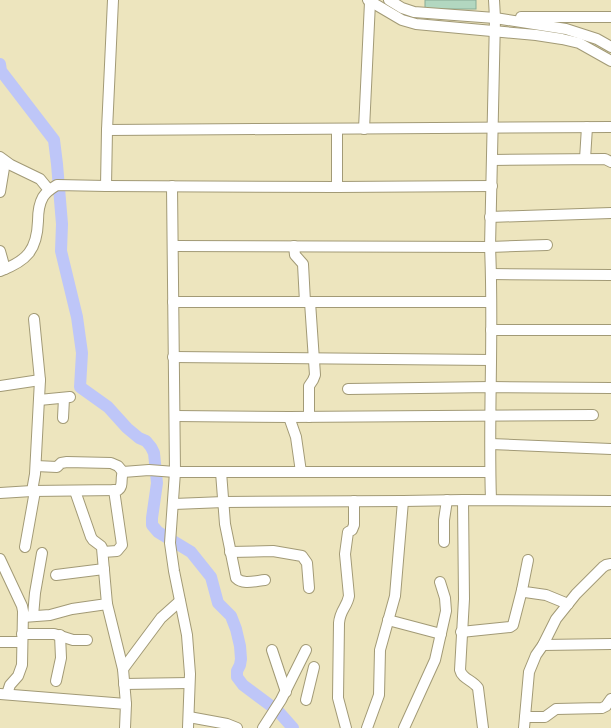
<svg xmlns="http://www.w3.org/2000/svg" width="611" height="728" font-family="Lora,serif">
  <style>
    .lines { fill: none; stroke-linecap: round; stroke-linejoin: round }
    .river { stroke: #bec6f8; stroke-width: 12 }
    .building { fill: #b2d7c0; stroke: #88ac96 }
    .minor-casing { stroke: #a29a76; stroke-width: 12 }
    .minor { stroke: #fff; stroke-width: 10 }
  </style>
  <rect width="100%" height="100%" fill="#ede5be"/>
  <g class="lines">
    <polyline class="river" points="0,64 1,71 54,140 57,164 62,224 61,251 77,317 82,353 80,387 108,407 127,428 139,438 146,441 151,447 154,453 157,483 152,518 152,525 158,532 191,552 211,577 218,603 231,616 236,629 240,646 241,659 240,665 237,671 237,677 243,685 278,711 293,728"/>
  </g>
  <rect class="building" x="425" y="0" width="51" height="9"/>
  <g class="lines">
    <defs>
      <g id="minor">
        <polyline points="368,0 402,20 416,24 536,35 562,39 579,43 611,61"/>
        <polyline points="389,0 402,8 414,12 495,18 566,29 597,39 611,47"/>
        <polyline points="521,17 611,17"/>
        <polyline points="364,129 370,2"/>
        <path d="M107 130C275 130 443 127 611 127"/>
        <polyline points="337,130 337,187"/>
        <polyline points="0,157 11,165 40,179 49,190"/>
        <polyline points="585,159 587,127"/>
        <polyline points="492,160 605,159 611,162"/>
        <polyline points="106,186 107,130 113,0"/>
        <polyline points="172,186 175,472 170,543 174,571 187,635 190,674 188,728"/>
        <polyline points="0,192 5,162"/>
        <polyline points="490,217 611,213"/>
        <polyline points="173,246 490,247 547,245"/>
        <polyline points="294,246 295,255 303,264 305,302"/>
        <polyline points="0,251 5,269"/>
        <path d="M0 271C27 261 37 250 38 221 38 213 39 204 43 197 46 192 52 188 57 185L106 186 337 187 492 186"/>
        <polyline points="491,274 611,275"/>
        <polyline points="173,302 491,302"/>
        <polyline points="491,330 611,330"/>
        <polyline points="173,357 491,360"/>
        <polyline points="0,386 40,380"/>
        <polyline points="348,389 491,387 611,388"/>
        <polyline points="39,400 70,397"/>
        <polyline points="175,416 289,417 593,415"/>
        <polyline points="289,417 296,437 301,472"/>
        <polyline points="309,417 309,386 313,380 315,375 310,302"/>
        <polyline points="63,418 64,398"/>
        <polyline points="491,444 611,449"/>
        <polyline points="36,466 57,467 61,463 67,462 111,463 118,466 123,472"/>
        <path d="M221 472 225 524 236 578C243 585 255 581 265 580"/>
        <polyline points="32,491 35,474 40,380 34,319"/>
        <path d="M0 493 32 491 118 490C124 486 120 478 123 472L149 470 175 472H490"/>
        <path d="M463 500 464 599 460 670C462 679 473 680 478 688L483 728"/>
        <path d="M491 500C488 415 494 331 490 247L495 18 494 0"/>
        <polyline points="174,504 224,502 403,501 463,500 611,501"/>
        <polyline points="444,542 444,520 447,500"/>
        <polyline points="25,547 35,491"/>
        <polyline points="103,552 117,551 122,545 114,490"/>
        <polyline points="230,552 273,551 302,556 307,563 309,588"/>
        <polyline points="0,559 22,606 23,611 22,665 18,676 10,685 7,694"/>
        <polyline points="528,560 522,590 525,592 546,595 568,604"/>
        <polyline points="56,575 104,569"/>
        <polyline points="107,604 123,669 126,704"/>
        <polyline points="33,616 35,593 42,553"/>
        <polyline points="23,617 50,615 72,609 107,604 102,548 101,546 93,540 91,537 75,491"/>
        <polyline points="388,620 441,634"/>
        <polyline points="461,632 510,627 513,625 522,590"/>
        <polyline points="22,634 54,634 73,640 87,640"/>
        <polyline points="0,642 22,642"/>
        <polyline points="543,645 611,644"/>
        <polyline points="272,650 286,692"/>
        <polyline points="123,669 161,618 180,601"/>
        <polyline points="56,681 61,658 60,635"/>
        <polyline points="124,684 189,683"/>
        <polyline points="0,694 126,704 125,728"/>
        <polyline points="306,700 314,667"/>
        <polyline points="189,717 227,724 237,728"/>
        <polyline points="525,717 545,717 556,709 602,708 606,706 611,699"/>
        <polyline points="263,728 281,700 306,650"/>
        <path d="M346 728 338 698 339 623C340 610 347 607 349 596L345 554 348 532 352 530 354 525V501"/>
        <polyline points="367,728 379,695 380,650 395,596 403,501"/>
        <polyline points="404,728 435,660 446,611 445,598 440,582"/>
        <polyline points="524,728 529,672 536,655 543,645 556,619 576,594 603,567 606,565 611,564"/>
      </g>
    </defs>
    <use href="#minor" class="minor-casing"/>
    <use href="#minor" class="minor"/>
  </g>
</svg>
